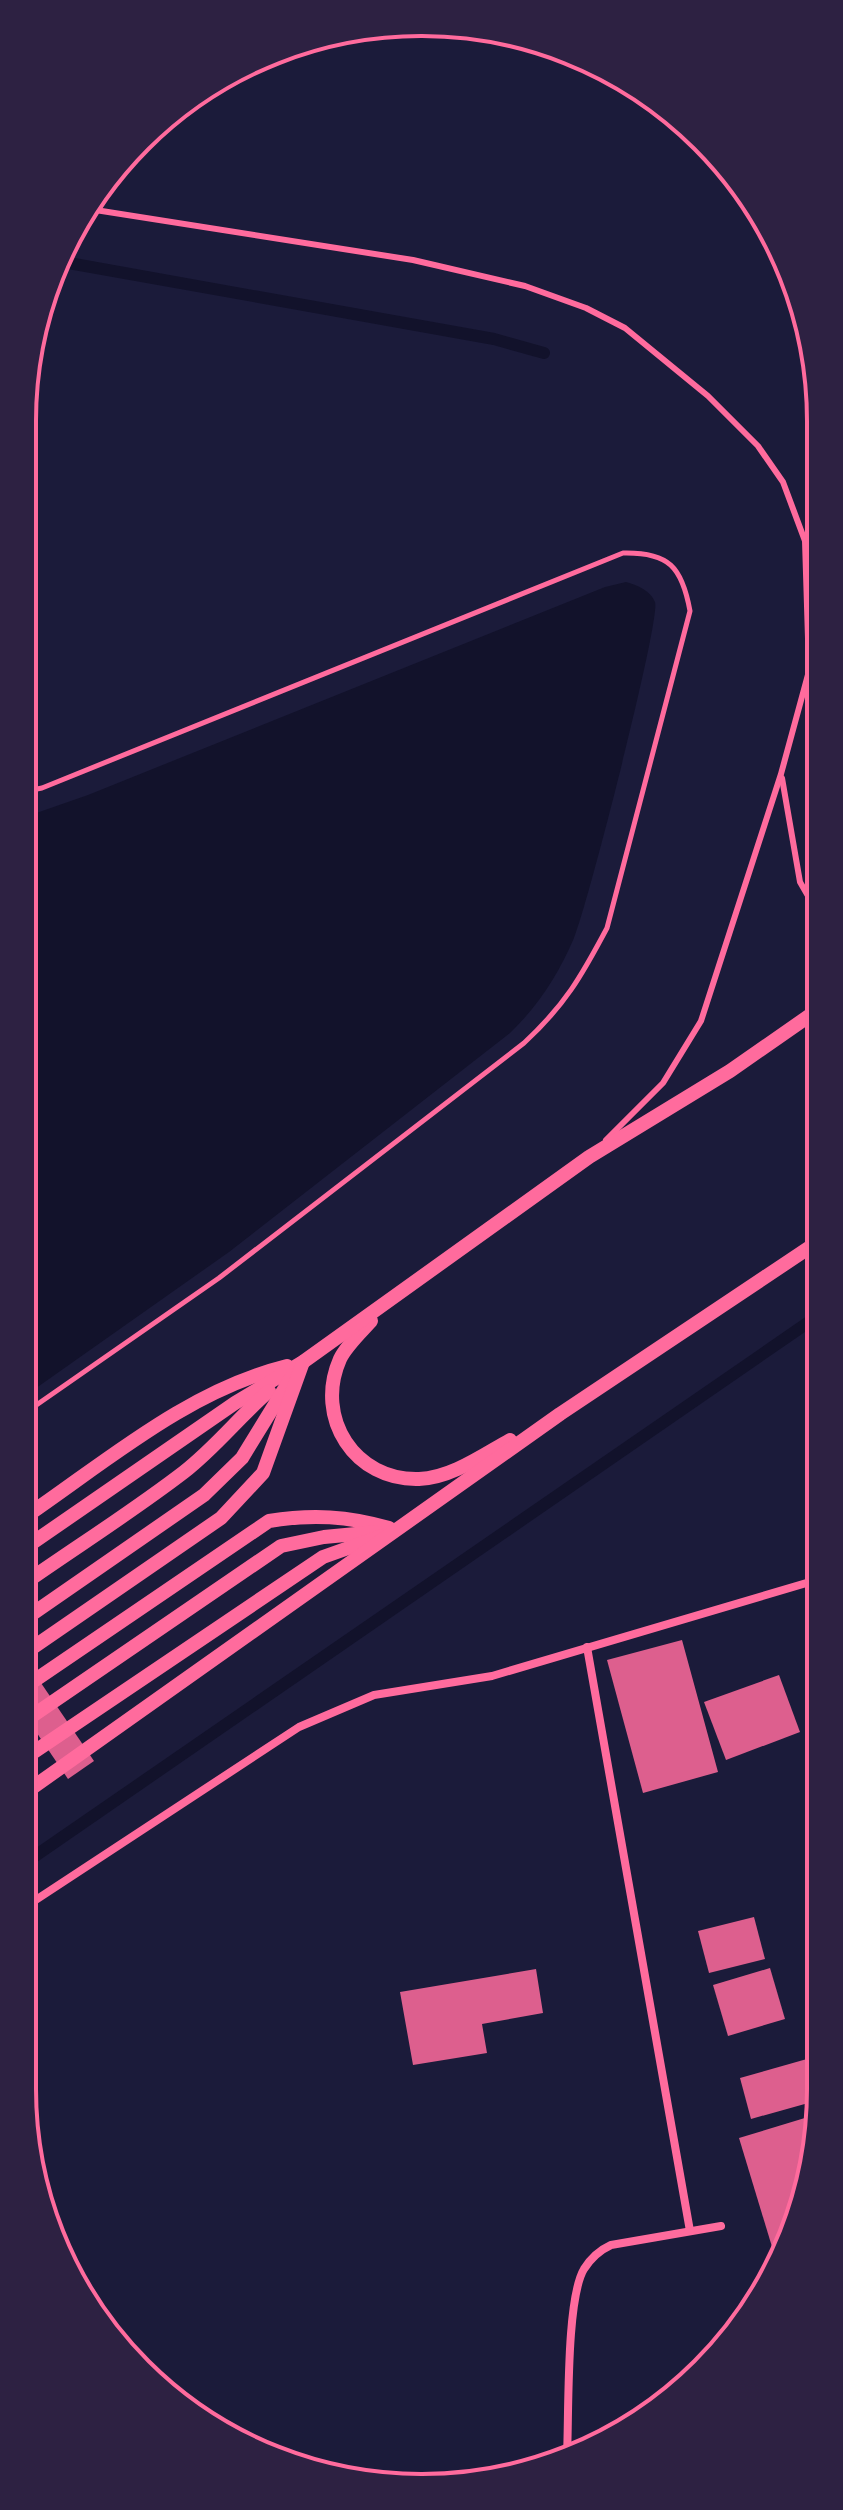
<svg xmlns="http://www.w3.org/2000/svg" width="843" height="2510" font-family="Signika,sans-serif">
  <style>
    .water { fill: #12122b }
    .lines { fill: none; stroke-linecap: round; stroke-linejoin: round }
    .stream { stroke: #12122b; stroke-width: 12 }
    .building { fill: #dd5f8e }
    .path { stroke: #ff6b9d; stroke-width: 5 }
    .service { stroke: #ff6b9d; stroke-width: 6 }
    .minor { stroke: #ff6b9d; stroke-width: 8 }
    .tertiary { stroke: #ff6b9d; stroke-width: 14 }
    .rim { fill: none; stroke: #ff6b9d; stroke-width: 4 }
  </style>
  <rect width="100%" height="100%" fill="#1b1b3a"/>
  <path class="water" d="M626 582C637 585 650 590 655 602 661 619 587 908 574 938 558 975 539 1005 510 1033L229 1252 22 1398V818L88 795 605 587Z"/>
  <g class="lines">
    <g class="stream">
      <polyline points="63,262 494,339 544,353"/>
      <polyline points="22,1865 819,1315"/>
    </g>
  </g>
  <g class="building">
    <polygon points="682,1640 718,1772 643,1793 607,1660"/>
    <polygon points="22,1655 94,1761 68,1779 22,1711"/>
    <polygon points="779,1675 800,1732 726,1760 704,1702"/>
    <polygon points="754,1917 765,1959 709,1973 698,1931"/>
    <polygon points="770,1968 785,2019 728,2036 713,1985"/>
    <polygon points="536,1969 543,2013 482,2024 487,2053 413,2065 400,1992"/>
    <polygon points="821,2055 819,2100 751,2119 740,2078"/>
    <polygon points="818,2114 807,2191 776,2260 739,2138"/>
  </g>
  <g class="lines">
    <path class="path" d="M22 792 42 788 623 553C669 552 682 567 690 611L607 928C581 977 565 1005 524 1043L219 1278 22 1415"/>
    <g class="service">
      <polyline points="89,209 413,260 525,286 586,308 625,328 708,396 758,446 783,482 805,541 809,671 781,774 701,1021 663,1083 606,1140"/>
      <polyline points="809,671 818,658"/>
      <polyline points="782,778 800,882 819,915"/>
    </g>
    <g class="minor">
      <polyline points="587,1647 690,2231"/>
      <polyline points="22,1909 299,1727 374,1695 492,1676 820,1579"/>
      <path d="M567 2455C569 2415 566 2299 584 2269 591 2258 600 2250 611 2245L721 2226"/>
    </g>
    <g class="tertiary">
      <path d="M371 1321C361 1332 346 1346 340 1359 314 1418 355 1481 419 1479 451 1478 483 1455 510 1440"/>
      <path d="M22 1519C106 1462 187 1391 287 1366"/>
      <polyline points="22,1550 235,1403 303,1362 589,1157 730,1071 819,1009"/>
      <path d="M22 1585C76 1547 132 1512 184 1472 216 1447 239 1417 269 1391"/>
      <polyline points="22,1621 204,1495 242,1458 293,1375"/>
      <polyline points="22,1655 221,1518 263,1473 303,1362"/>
      <path d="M22 1689 269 1521C312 1514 348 1516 389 1528"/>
      <polyline points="22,1723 281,1546 324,1537 377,1532"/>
      <polyline points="22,1760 323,1557 382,1536"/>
      <polyline points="22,1795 560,1414 819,1241"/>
    </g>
  </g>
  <path d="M0 0H843V2510H0ZM421 36H422A385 385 0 0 1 807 421V2089A385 385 0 0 1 422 2474H421A385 385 0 0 1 36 2089V421A385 385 0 0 1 421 36Z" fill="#2d2142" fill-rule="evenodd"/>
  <path class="rim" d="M421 36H422A385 385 0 0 1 807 421V2089A385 385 0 0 1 422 2474H421A385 385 0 0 1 36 2089V421A385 385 0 0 1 421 36Z"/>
</svg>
